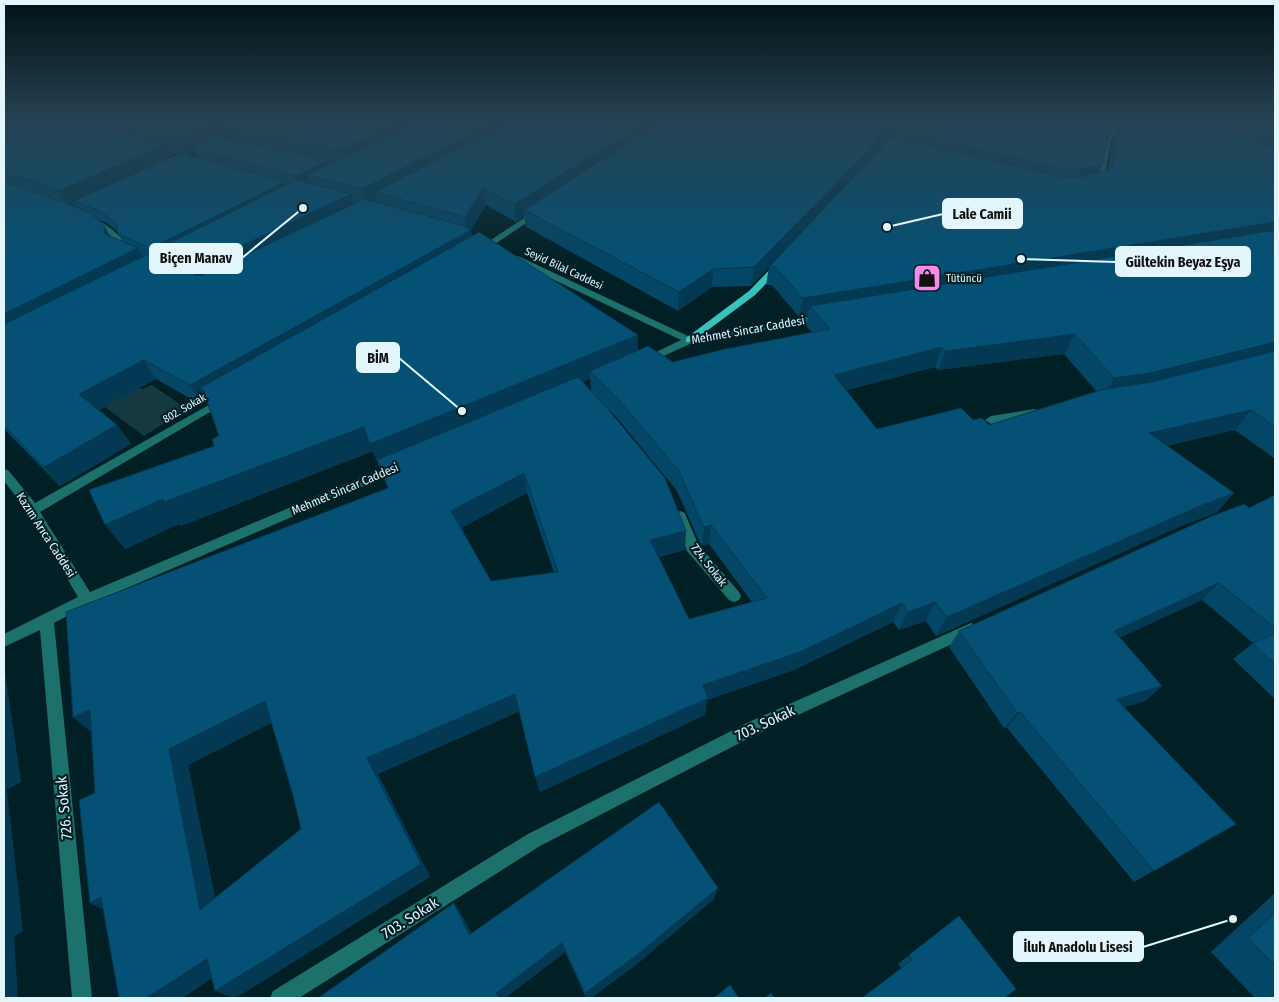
<svg xmlns="http://www.w3.org/2000/svg" width="1279" height="1002" font-family="'Fira Sans Condensed',sans-serif">
  <style>
    .green { fill: #143941 }
    .lines { fill: none; stroke-linecap: round; stroke-linejoin: round }
    .minor { fill: #1d716c; fill-rule: evenodd }
    .major { fill: #36c3bc; fill-rule: evenodd }
    .wall { fill: #034665; fill-rule: evenodd }
    .shaded-wall { fill: #033952 }
    .building { fill: #045175; stroke: #033952; fill-rule: evenodd }
    .labels { text-anchor: middle; stroke-width: 4.5; stroke-linejoin: round; paint-order: stroke }
    .far-street-label { font-size: 11px; fill: #e3f6fb; stroke: #002026 }
    .far-poi-label { font-size: 11px; fill: #e3f6fb; stroke: #002026; text-anchor: start }
    .street-label { font-size: 12px; fill: #e3f6fb; stroke: #002026 }
    .near-street-label { font-size: 15px; fill: #e3f6fb; stroke: #002026 }
    .leader { fill: none; stroke: #e3f6fb; stroke-width: 2 }
    .callout-dot { fill: #e3f6fb; stroke: #002026; stroke-width: 2 }
    .callout { fill: #e3f6fb; stroke: #e3f6fb; stroke-width: 2 }
    .callout-label { font-size: 14px; text-anchor: middle; font-weight: bold; fill: #111 }
  </style>
  <rect width="100%" height="100%" fill="#002026"/>
  <polygon class="green" points="128,381 142,389 152,385 187,409 144,436 94,399"/>
  <g class="lines">
    <g class="minor">
      <polygon points="1117,122 1123,122 1111,140 1103,184 1100,187 1094,187 1105,140"/>
      <polygon points="536,210 543,212 483,252 476,250"/>
      <path d="M88 219C102 218 113 231 123 239V247L129 249V253L116 250V242L100 228 88 223Z"/>
      <polygon points="512,256 518,256 690,337 824,314 829,317 824,320 692,343 646,364 641,361 642,359 681,340 512,260"/>
      <polygon points="223,397 227,398 228,400 227,402 40,512 90,592 393,464 397,463 403,467 401,470 92,603 54,623 92,998 72,998 40,630 4,647 4,634 78,597 29,513 4,481 4,469 8,470 35,503"/>
      <polygon points="1035,409 1041,413 1039,416 991,424 985,420 991,416"/>
      <polygon points="680,511 685,513 686,516 698,544 739,592 741,596 739,600 734,602 729,600 687,551 674,516 675,513"/>
      <polygon points="971,623 976,625 978,629 976,633 761,732 540,846 299,998 270,998 273,991 528,834 749,722"/>
    </g>
    <polygon class="major" points="779,262 783,265 782,267 755,295 692,342 686,342 686,338 749,291 776,263"/>
  </g>
  <g class="wall">
    <path d="M4 122H901L882 147 894 138 895 132 903 122H1115L1110 129 1099 172 1108 169 1113 141 1122 122H1275V459L1235 430 1166 446 1234 493 1216 513 1183 525 936 636 926 621 899 630 893 622 794 670 707 700 705 715 540 792 520 711 378 774 430 877 212 978 182 998H119L103 909 90 903 95 793 91 732 73 717 388 488 373 451 181 526 179 524 125 549 214 446 219 436 207 402 202 405 156 379 99 410 117 425 131 444 60 486 4 429ZM229 135 231 140 221 138ZM194 151 197 157 186 154ZM169 152 179 154 172 157ZM486 205 516 222 524 216 526 227 678 311 712 287 751 286 769 267 766 285H772L799 317 808 316 806 326 812 332 673 362 638 350V335L472 236 471 230ZM96 219 107 223 118 232 122 241 110 236ZM1064 354 1097 392 989 425 973 420 877 429 846 390 935 367 938 370ZM590 379 591 391 618 419 677 491 700 543 702 546 709 544 752 602 689 619 659 557 685 550 583 382ZM527 493 554 573 491 581 461 528ZM271 722 293 795 301 829 215 898 188 765Z"/>
    <polygon points="1275,495 1275,699 1233,659 1253,643 1202,600 1120,637 1162,686 1145,701 1124,707 1236,824 1134,882 1007,728 1004,728 949,647 959,631 1249,508"/>
    <polygon points="1275,893 1275,998 1255,998 1211,952"/>
    <polygon points="714,899 637,964 591,998 586,998 565,952 505,998 318,998 461,914 471,933"/>
    <polygon points="959,916 1005,998 901,968 898,964"/>
  </g>
  <g class="shaded-wall">
    <polygon points="4,122 25,122 4,138"/>
    <polygon points="216,122 256,122 225,127 229,135 198,149 192,148 194,151 185,155 178,139"/>
    <polygon points="399,122 434,122 343,167 338,151"/>
    <polygon points="493,122 525,122 375,192 377,200 367,206 362,189"/>
    <polygon points="647,122 671,122 524,210 524,216 516,222 514,204"/>
    <polygon points="893,122 901,122 872,160 751,286 754,267"/>
    <polygon points="1112,122 1115,122 1107,133"/>
    <polygon points="166,144 173,161 74,201 76,205 69,208 59,191"/>
    <polygon points="328,160 331,172 308,175 310,183 300,188 296,176"/>
    <polygon points="1102,165 1094,181 1075,186 1082,169"/>
    <polygon points="285,182 289,194 158,261 151,248"/>
    <polygon points="483,188 486,205 470,231 471,230 474,248 203,389 200,388 208,401 202,405 190,385 467,232 465,217"/>
    <polygon points="351,194 356,212 204,286 194,275 195,268"/>
    <polygon points="1275,222 1275,237 810,306 808,316 799,317 803,298"/>
    <polygon points="104,225 114,243 105,234"/>
    <polygon points="138,248 148,266 4,340 4,314"/>
    <polygon points="713,269 712,287 678,311 679,292"/>
    <polygon points="1075,334 1064,354 938,370 946,351"/>
    <polygon points="638,335 638,359 590,371 590,379 380,468 370,444"/>
    <polygon points="1275,342 1275,356 1102,398 1114,378"/>
    <polygon points="942,347 935,367 829,395 834,375"/>
    <polygon points="144,360 156,379 93,413 79,394"/>
    <polygon points="1251,410 1235,430 1135,453 1149,433"/>
    <polygon points="117,425 131,444 60,486 44,467"/>
    <polygon points="364,427 373,451 181,526 179,524 125,549 105,525 163,499"/>
    <polygon points="524,473 527,493 457,530 451,511"/>
    <polygon points="1234,493 1216,513 1183,525 936,636 947,617 1200,506"/>
    <polygon points="711,525 709,544 702,546 704,527"/>
    <polygon points="686,531 685,550 650,559 650,540"/>
    <polygon points="1219,583 1202,600 1100,647 1114,631"/>
    <polygon points="4,598 6,605 4,607"/>
    <polygon points="935,602 926,621 899,630 908,612"/>
    <polygon points="902,603 893,622 794,670 707,700 705,715 540,792 535,777 703,685"/>
    <polygon points="4,664 21,782 7,790 23,931 14,937 18,998 4,998"/>
    <polygon points="1162,686 1145,701 1100,714 1116,699"/>
    <polygon points="515,694 520,711 378,774 430,877 236,998 234,998 215,991 367,758"/>
    <polygon points="265,701 279,719 188,765 219,922 200,910 169,749"/>
    <polygon points="90,710 94,734 73,717"/>
    <polygon points="1020,712 1007,728 1004,728 1017,713"/>
    <polygon points="718,888 714,899 637,964 591,998 586,998 585,993"/>
    <polygon points="101,897 114,915 90,903"/>
    <polygon points="454,903 461,914 476,945 469,935"/>
    <polygon points="562,943 565,952 505,998 499,998 496,993"/>
    <polygon points="207,959 227,968 182,998 146,998"/>
  </g>
  <g class="building">
    <polygon points="14,122 64,122 166,144 59,191 30,180 4,174 4,126"/>
    <polygon points="100,122 216,122 178,139"/>
    <polygon points="235,122 399,122 338,151 225,127"/>
    <polygon points="416,122 493,122 362,189 308,175"/>
    <polygon points="510,122 647,122 514,204 483,188 465,217 375,192"/>
    <polygon points="662,122 893,122 875,144 754,267 713,269 679,292 524,210"/>
    <polygon points="903,122 1101,122 1111,124 1102,165 1082,169 1064,169 895,132"/>
    <polygon points="1122,122 1213,122 1275,149 1275,222 803,298 775,267 769,267 891,137 1064,177 1083,177 1113,168 1120,125"/>
    <polygon points="1231,122 1267,122 1275,126 1275,141"/>
    <polygon points="216,137 328,160 296,176 192,148"/>
    <polygon points="181,153 285,182 151,248 118,234 117,225 100,211 74,201"/>
    <polygon points="296,180 351,194 195,268 194,275 203,275 364,199 465,226 471,230 190,385 144,360 79,394 117,425 44,467 4,426 4,324 150,253 155,252 157,249"/>
    <polygon points="4,182 23,188 89,212 104,225 105,234 138,248 4,314"/>
    <path d="M1275 230V342L1150 373 1114 378 1075 334 946 351 942 347 834 375 877 429 961 408 973 420 982 418 989 425 1101 390 1151 382 1275 351V427L1251 410 1149 433 1234 493 1200 506 947 617 935 602 908 612 902 603 800 652 703 685 708 698 535 777 515 694 367 758 421 864 215 991 207 959 146 998H119L101 897 90 903 79 800 95 793 90 710 73 717 66 612 388 488 377 460 578 377 607 408 665 478 686 531 650 540 689 619 767 598 711 525 704 527 702 524 679 471 618 399 590 371 648 346 673 362 725 349 830 329 810 306ZM524 473 558 572 491 581 451 511ZM265 701 293 795 301 829 200 910 169 749Z"/>
    <polygon points="479,232 638,335 370,444 364,427 164,502 163,499 105,525 89,490 214,446 212,439 219,436 203,389 200,388"/>
    <polygon points="1275,495 1275,628 1219,583 1114,631 1162,686 1116,699 1236,824 1154,871 1020,712 1017,713 959,631 1210,517 1244,504 1249,508"/>
    <polygon points="1275,634 1275,664 1252,643"/>
    <polygon points="659,802 718,888 637,955 585,993 562,943 496,993 499,998 318,998 454,903 469,935"/>
    <polygon points="1275,913 1275,965 1248,938"/>
    <polygon points="959,916 1016,989 1005,998 862,998 912,960 909,955"/>
    <polygon points="730,985 739,998 714,998"/>
    <polygon points="771,993 775,998 765,998"/>
  </g>
  <linearGradient id="sky" x2="0" y2="1"><stop stop-color="#001215"/><stop offset="0.46" stop-color="#264252"/><stop offset="1" stop-color="#264252" stop-opacity="0"/></linearGradient>
  <rect width="1279" height="263" fill="url(#sky)"/>
  <defs>
    <symbol id="shop-square" viewBox="-11 -11 22 22"><rect x="-9" y="-9" width="18" height="18" rx="4" fill="#f888ea" stroke="#002026"/><path d="M-5-2.5h2.3a2.7 3.5 0 0 1 5.4 0H5L5.5 6h-11ZM-1.5-2.5h3a1.5 2.3 0 0 0-3 0Z" fill="#111"/></symbol>
  </defs>
  <g fill-rule="evenodd">
    <use href="#shop-square" x="911" y="262" width="32" height="32"/>
  </g>
  <g class="labels">
    <g class="far-street-label">
      <text transform="translate(564 268) rotate(25)" y="4">Seyid Bilal Caddesi</text>
      <text transform="translate(184 408) rotate(-30)" y="4">802. Sokak</text>
    </g>
    <g class="far-poi-label">
      <text x="946" y="282">Tütüncü</text>
    </g>
    <g class="street-label">
      <text transform="translate(748 330) rotate(-10)" y="4">Mehmet Sincar Caddesi</text>
      <text transform="translate(345 489) rotate(-23)" y="4">Mehmet Sincar Caddesi</text>
      <text transform="translate(46 535) rotate(57)" y="4">Kazım Arıca Caddesi</text>
      <text transform="translate(709 565) rotate(52)" y="4">724. Sokak</text>
    </g>
    <g class="near-street-label">
      <text transform="translate(765 723) rotate(-25)" y="5">703. Sokak</text>
      <text transform="translate(64 808) rotate(-95)" y="5">726. Sokak</text>
      <text transform="translate(410 918) rotate(-32)" y="5">703. Sokak</text>
    </g>
  </g>
  <path class="leader" d="M887 227L943 214M303 208L242 258M1021 259L1116 262M462 411L399 358M1233 919L1143 947"/>
  <g class="callout-dot">
    <circle cx="887" cy="227" r="5"/>
    <circle cx="303" cy="208" r="5"/>
    <circle cx="1021" cy="259" r="5"/>
    <circle cx="462" cy="411" r="5"/>
    <circle cx="1233" cy="919" r="5"/>
  </g>
  <g class="callout">
    <rect x="943" y="199" width="79" height="29" rx="5"/>
    <rect x="150" y="244" width="92" height="29" rx="5"/>
    <rect x="1116" y="247" width="134" height="29" rx="5"/>
    <rect x="357" y="343" width="42" height="29" rx="5"/>
    <rect x="1014" y="932" width="129" height="29" rx="5"/>
  </g>
  <g class="callout-label">
    <text x="982" y="219">Lale Camii</text>
    <text x="196" y="263">Biçen Manav</text>
    <text x="1183" y="267">Gültekin Beyaz Eşya</text>
    <text x="378" y="363">BİM</text>
    <text x="1078" y="952">İluh Anadolu Lisesi</text>
  </g>
  <rect width="1279" height="1002" fill="none" stroke="#e3f6fb" stroke-width="10"/>
</svg>
